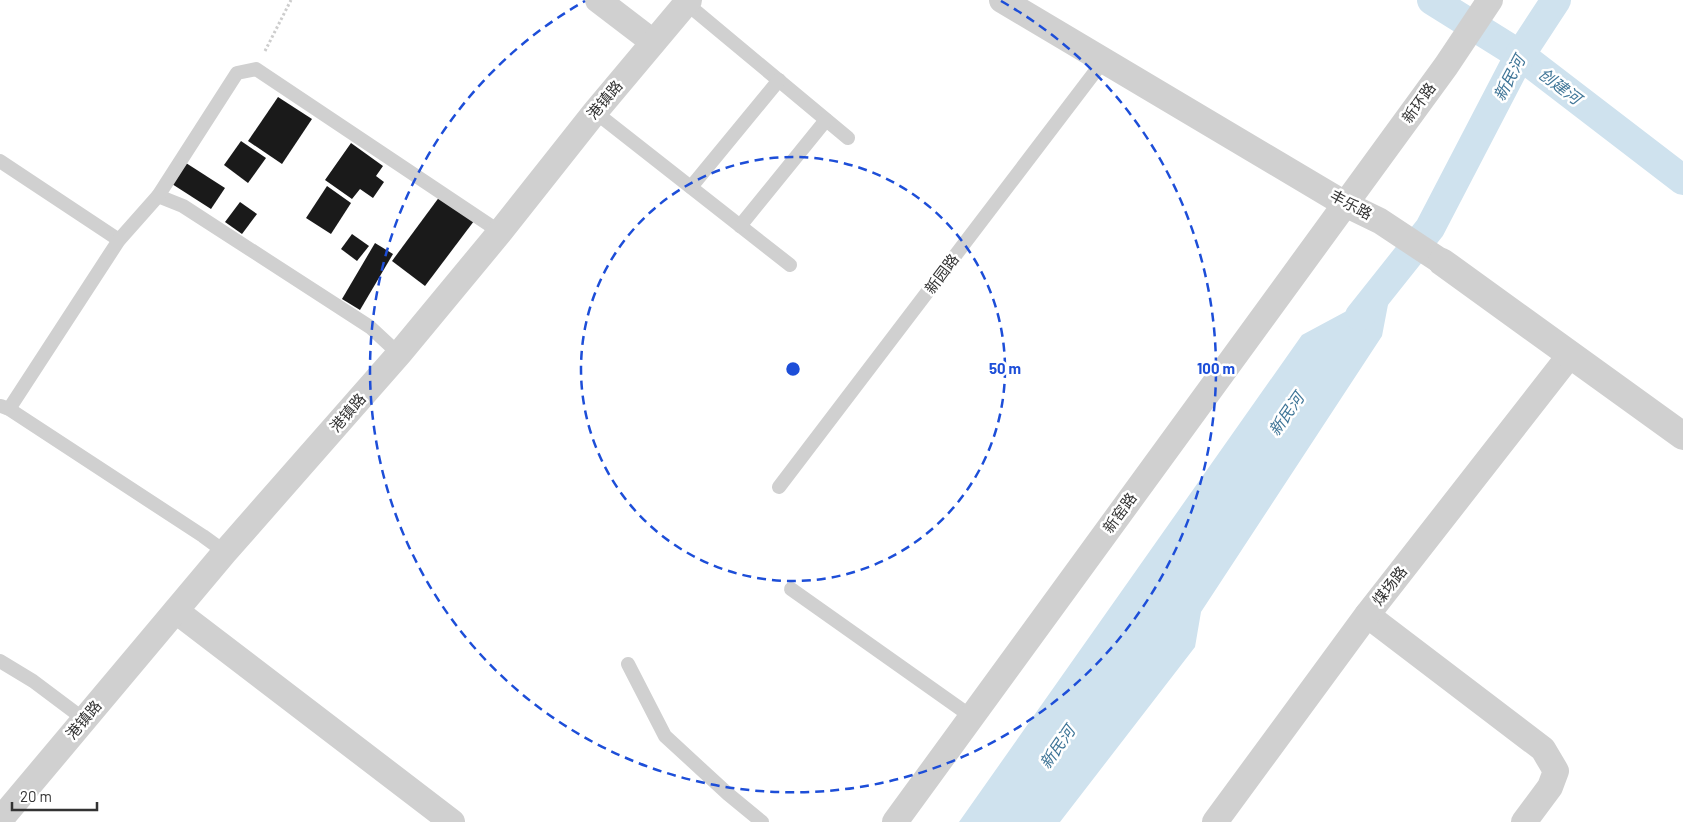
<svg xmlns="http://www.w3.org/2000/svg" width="1683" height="822" font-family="Barlow,'Noto Sans SC',sans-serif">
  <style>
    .water { fill: #cfe2ee }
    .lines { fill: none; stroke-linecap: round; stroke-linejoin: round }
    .canal { stroke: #cfe2ee; stroke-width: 30 }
    .building { fill: #1a1a1a }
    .path { stroke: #cdcdcd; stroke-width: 3; stroke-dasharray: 2.5 2.5; stroke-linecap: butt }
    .service { stroke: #d0d0d0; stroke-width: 14 }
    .minor { stroke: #d0d0d0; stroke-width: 26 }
    .tertiary { stroke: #d0d0d0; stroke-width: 28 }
    .ring { fill: none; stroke: #1d4ed8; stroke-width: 2.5; stroke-dasharray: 9 6 }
    .labels { text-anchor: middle; stroke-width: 5; stroke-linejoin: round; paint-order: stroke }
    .street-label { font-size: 15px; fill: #333; stroke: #fff }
    .water-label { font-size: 16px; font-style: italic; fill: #3f7597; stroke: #fff }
    .centre { fill: #1d4ed8; stroke: #fff; stroke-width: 2.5 }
    .ring-label { font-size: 15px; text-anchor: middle; font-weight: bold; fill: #1d4ed8; stroke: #fff; stroke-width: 5; stroke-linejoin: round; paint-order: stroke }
  </style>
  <rect width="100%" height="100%" fill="#fff"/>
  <polygon class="water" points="1380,279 1391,289 1382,336 1201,612 1195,647 1060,822 959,822 1302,335 1356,306"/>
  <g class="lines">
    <g class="canal">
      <polyline points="1432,0 1520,55 1683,180"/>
      <polyline points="1360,316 1430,228 1520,55 1556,0"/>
    </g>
  </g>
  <g class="building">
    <polygon points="278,97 312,119 282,164 248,141"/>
    <polygon points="241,141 266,158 248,183 224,165"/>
    <polygon points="351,143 383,166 376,176 384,182 373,198 360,189 352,199 325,180"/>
    <polygon points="186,163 225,188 211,209 172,184"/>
    <polygon points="327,186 351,203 331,234 306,218"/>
    <polygon points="440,196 474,221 425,286 392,261"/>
    <polygon points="240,202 257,214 242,234 225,222"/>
    <polygon points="352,234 369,246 357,261 341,249"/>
    <polygon points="375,243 393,254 360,310 342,299"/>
  </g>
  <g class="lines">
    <polyline class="path" points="265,51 291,0"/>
    <g class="service">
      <polyline points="686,3 848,138"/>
      <polyline points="595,112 790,265"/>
      <polyline points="0,161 119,240"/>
      <polyline points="691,187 779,80"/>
      <polyline points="158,196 183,206 370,327 399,354"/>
      <polyline points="740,226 826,120"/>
      <polyline points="1,406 9,409 203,536 225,552"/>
      <polyline points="9,409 119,240 158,196 237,73 256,69 500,232"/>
      <polyline points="779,487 1104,60"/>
      <polyline points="791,589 972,717"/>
      <polyline points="0,661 33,681 85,720"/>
      <polyline points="628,664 665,736 728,794 762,822"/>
    </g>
    <g class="minor">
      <polyline points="598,0 653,42"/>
      <polyline points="1002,0 1345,204 1380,221 1442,262"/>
      <polyline points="176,611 452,822"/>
      <polyline points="1367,615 1543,749 1556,771 1550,787 1524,822"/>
      <polyline points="0,820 225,552 399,354 500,232 595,112 689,0"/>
      <polyline points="895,822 1446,66 1490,0"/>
      <polyline points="1215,822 1367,615 1570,355"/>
    </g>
    <polyline class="tertiary" points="1442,262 1683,436"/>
  </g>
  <g class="ring">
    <circle cx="793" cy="369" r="212"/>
    <path d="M1001 1A423 423 0 1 1 585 1"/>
  </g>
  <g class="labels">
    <g class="street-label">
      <text transform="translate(605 100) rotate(-50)" y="5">港镇路</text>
      <text transform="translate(1419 103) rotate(-54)" y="5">新环路</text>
      <text transform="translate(1351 205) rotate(28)" y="5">丰乐路</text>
      <text transform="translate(942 274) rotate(-53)" y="5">新园路</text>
      <text transform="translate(348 413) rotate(-49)" y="5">港镇路</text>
      <text transform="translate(1120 513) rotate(-54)" y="5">新窑路</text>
      <text transform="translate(1390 586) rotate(-52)" y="5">煤场路</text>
      <text transform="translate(84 720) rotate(-50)" y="5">港镇路</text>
    </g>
    <g class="water-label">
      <text transform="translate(1509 78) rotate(-62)" y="6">新民河</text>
      <text transform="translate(1560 86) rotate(37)" y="6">创建河</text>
      <text transform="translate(1286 414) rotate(-55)" y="6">新民河</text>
      <text transform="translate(1057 747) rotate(-55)" y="6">新民河</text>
    </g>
  </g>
  <circle cx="793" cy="369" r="8" class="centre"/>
  <g class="ring-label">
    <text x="1005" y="374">50 m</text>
    <text x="1216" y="374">100 m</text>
  </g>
  <path d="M12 802v8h85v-8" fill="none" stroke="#333333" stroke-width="2.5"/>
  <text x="20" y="802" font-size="15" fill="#333333" stroke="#ffffff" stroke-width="4" paint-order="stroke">20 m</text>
</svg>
